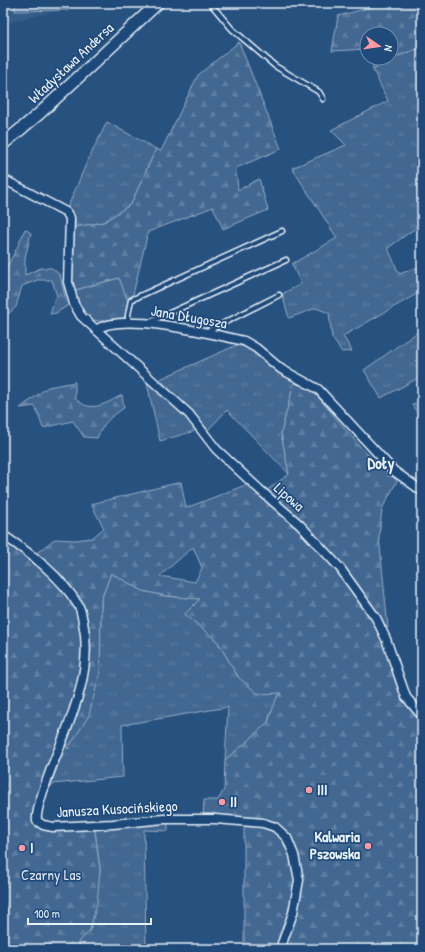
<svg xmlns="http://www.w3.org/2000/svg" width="425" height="952" font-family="'Patrick Hand',sans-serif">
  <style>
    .built { fill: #355d88 }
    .grass { fill: url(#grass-tufts); stroke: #96acc4 }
    .forest { fill: url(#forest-firs); stroke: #96acc4; fill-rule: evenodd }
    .pitch { fill: #436891; stroke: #96acc4 }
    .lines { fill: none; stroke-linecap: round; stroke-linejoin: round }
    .lane-casing { stroke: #e8f1f8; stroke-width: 7 }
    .street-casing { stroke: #e8f1f8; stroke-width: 11 }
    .secondary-casing { stroke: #e8f1f8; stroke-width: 14 }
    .lane { stroke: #1f4a7a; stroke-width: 4 }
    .street { stroke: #1f4a7a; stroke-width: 8 }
    .secondary { stroke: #1f4a7a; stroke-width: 11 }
    .poi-dot { fill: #ff9aa2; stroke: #1f4a7a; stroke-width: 1.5 }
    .labels { text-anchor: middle; stroke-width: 3.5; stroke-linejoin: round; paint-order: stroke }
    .street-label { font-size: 15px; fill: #e8f1f8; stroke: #1f4a7a }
    .poi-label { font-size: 15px; font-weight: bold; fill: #e8f1f8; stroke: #1f4a7a; text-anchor: start }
    .park-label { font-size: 15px; fill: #d8e3ee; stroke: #1f4a7a }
    .neighbourhood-label { font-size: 16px; font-weight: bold; fill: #e8f1f8; stroke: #1f4a7a }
  </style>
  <defs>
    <pattern id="grass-tufts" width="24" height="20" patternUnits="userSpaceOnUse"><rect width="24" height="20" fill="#436891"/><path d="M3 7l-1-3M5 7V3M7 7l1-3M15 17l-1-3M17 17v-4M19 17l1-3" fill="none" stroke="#5e7ea1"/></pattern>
    <pattern id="forest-firs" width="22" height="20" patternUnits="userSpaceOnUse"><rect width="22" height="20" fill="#436891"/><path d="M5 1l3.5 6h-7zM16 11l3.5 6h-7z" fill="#5e7ea1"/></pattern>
  </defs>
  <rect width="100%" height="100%" fill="#27517f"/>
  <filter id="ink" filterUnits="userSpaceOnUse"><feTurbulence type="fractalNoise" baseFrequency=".025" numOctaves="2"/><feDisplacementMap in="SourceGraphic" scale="8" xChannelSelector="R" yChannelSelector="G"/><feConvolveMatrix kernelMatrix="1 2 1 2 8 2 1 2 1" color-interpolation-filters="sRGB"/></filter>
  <g filter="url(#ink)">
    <polygon class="built" points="3,3 72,3 69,11 56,11 3,24"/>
    <g class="grass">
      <polygon points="422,47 422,226 417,227 388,248 399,274 422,266 422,291 343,336 352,351 342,352 332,338 329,313 316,308 289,318 282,294 301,284 292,264 337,238 292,168 346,145 331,130 388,101 373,70 392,58"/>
      <polygon points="107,122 156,149 131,204 104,222 75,227 75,219 67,209 86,164"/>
      <path d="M119 278C122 286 130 301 130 308 130 326 90 324 83 314 79 308 77 297 75 290Z"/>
      <polygon points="422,329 422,376 381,398 364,370"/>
      <polygon points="237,345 249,348 312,390 294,383 281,433 289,474 227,410 208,430 160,379"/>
      <polygon points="146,379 198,430 160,441"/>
      <polygon points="422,399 422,420 412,405"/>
      <polygon points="111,573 143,591 166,596 201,599 185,614 218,642 238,677 283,693 270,714 268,722 248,741 225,760 228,707 122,725 123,777 53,784 49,789 66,744 68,748 100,672 101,600"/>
      <polygon points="168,822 168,831 144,830 146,949 79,949 79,942 90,929 100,870 95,830"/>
    </g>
    <g class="forest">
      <polygon points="387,3 422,3 422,47 392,58 373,70 372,58 391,58 391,34 367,34 367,49 332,51 338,16"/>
      <polygon points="239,42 281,149 236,168 238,190 259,179 268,210 223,229 213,207 148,232 130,307 119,278 75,290 71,276 75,227 104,222 131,204 156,149 161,151 198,75"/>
      <polygon points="25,229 31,233 25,258 25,275 41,268 52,268 60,275 67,306 56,313 50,314 52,307 57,296 52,280 37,280 22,286 16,307 5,317 3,313 3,281 5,270 17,248"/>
      <path d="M75 382V398C90 414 105 404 122 395L124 408C109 418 105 421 97 438L84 437 73 421 43 428 35 406 20 408 48 387Z"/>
      <path d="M294 383 312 390 363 450 397 481 382 509 379 536 388 628 384 625 370 601 360 590 408 696 422 710V949H244V821L203 819 204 800H218L224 790 225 760 248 741 268 722 277 697 282 693 258 694 238 677 218 642 185 614 200 599 166 596 143 591 111 573 101 600 100 672 89 715 68 749 66 744 80 706 91 650 86 613 82 599 35 554 55 539 75 540 92 538 104 528 91 504 181 482 186 508 248 484 313 543 266 491 289 474 281 433ZM193 547 202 568 195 582 160 576Z"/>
      <polygon points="3,536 27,552 79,606 84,629 77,700 37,812 43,825 94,825 100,870 97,903 90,930 79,942 79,949 3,949"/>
    </g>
    <polygon class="pitch" points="15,3 69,3 69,10 15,11"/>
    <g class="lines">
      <defs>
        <g id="lane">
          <polyline points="210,3 232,29 275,66 319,92 323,99"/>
          <polyline points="150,322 286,260"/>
          <polyline points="128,323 128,315 131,300 282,231"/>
          <polyline points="206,332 279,295"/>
        </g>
        <g id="street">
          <polyline points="3,179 66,212 70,218 68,282 74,304 81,316 189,414 216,449 260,490 300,525 340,568 376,618 386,639 406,697 422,716"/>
          <path d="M96 330C121 311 213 334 244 341L256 348 281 369 318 389 394 471 422 491"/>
          <path d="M3 535C31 554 60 575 78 605 81 609 82 617 83 622 94 671 70 721 52 766 48 777 35 810 37 821L43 825 53 827 113 824 164 819H215L263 823 275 827 287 838 294 855 299 880 293 913 280 949"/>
        </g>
        <polyline id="secondary" points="3,144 40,113 158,3"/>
      </defs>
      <use href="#lane" class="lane-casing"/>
      <use href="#street" class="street-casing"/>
      <use href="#secondary" class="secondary-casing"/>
      <use href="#lane" class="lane"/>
      <use href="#street" class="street"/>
      <use href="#secondary" class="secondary"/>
    </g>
  </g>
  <g class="poi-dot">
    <circle cx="309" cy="790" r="4"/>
    <circle cx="222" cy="802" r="4"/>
    <circle cx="368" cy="846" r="4"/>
    <circle cx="22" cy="848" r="4"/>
  </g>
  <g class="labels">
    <g class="street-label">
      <text transform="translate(71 63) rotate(-43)" y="5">Władysława Andersa</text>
      <text transform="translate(189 317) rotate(10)" y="5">Jana Długosza</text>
      <text transform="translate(289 497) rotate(41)" y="5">Lipowa</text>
      <text transform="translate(117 809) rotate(-3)" y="5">Janusza Kusocińskiego</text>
    </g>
    <g class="poi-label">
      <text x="317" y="795">III</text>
      <text x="230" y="807">II</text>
      <text x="360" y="842" text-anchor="end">Kalwaria<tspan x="360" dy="17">Pszowska</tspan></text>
      <text x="30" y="853">I</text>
    </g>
    <g class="park-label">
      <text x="51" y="880">Czarny Las</text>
    </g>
    <g class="neighbourhood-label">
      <text x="381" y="469">Doły</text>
    </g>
  </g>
  <rect width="425" height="952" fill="none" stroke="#1f4a7a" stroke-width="16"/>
  <rect x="8" y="8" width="409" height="936" fill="none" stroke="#e8f1f8" stroke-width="1.5" filter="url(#ink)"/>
  <g transform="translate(379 46) rotate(103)"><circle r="19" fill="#1f4a7a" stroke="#6f8dac"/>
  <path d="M0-3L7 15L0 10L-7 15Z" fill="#ff9aa2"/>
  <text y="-6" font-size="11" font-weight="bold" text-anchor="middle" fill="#e8f1f8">N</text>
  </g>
  <path d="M28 918v6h123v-6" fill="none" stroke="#e8f1f8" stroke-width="2"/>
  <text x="34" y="918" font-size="12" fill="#e8f1f8" stroke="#1f4a7a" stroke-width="3" paint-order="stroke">100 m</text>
</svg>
